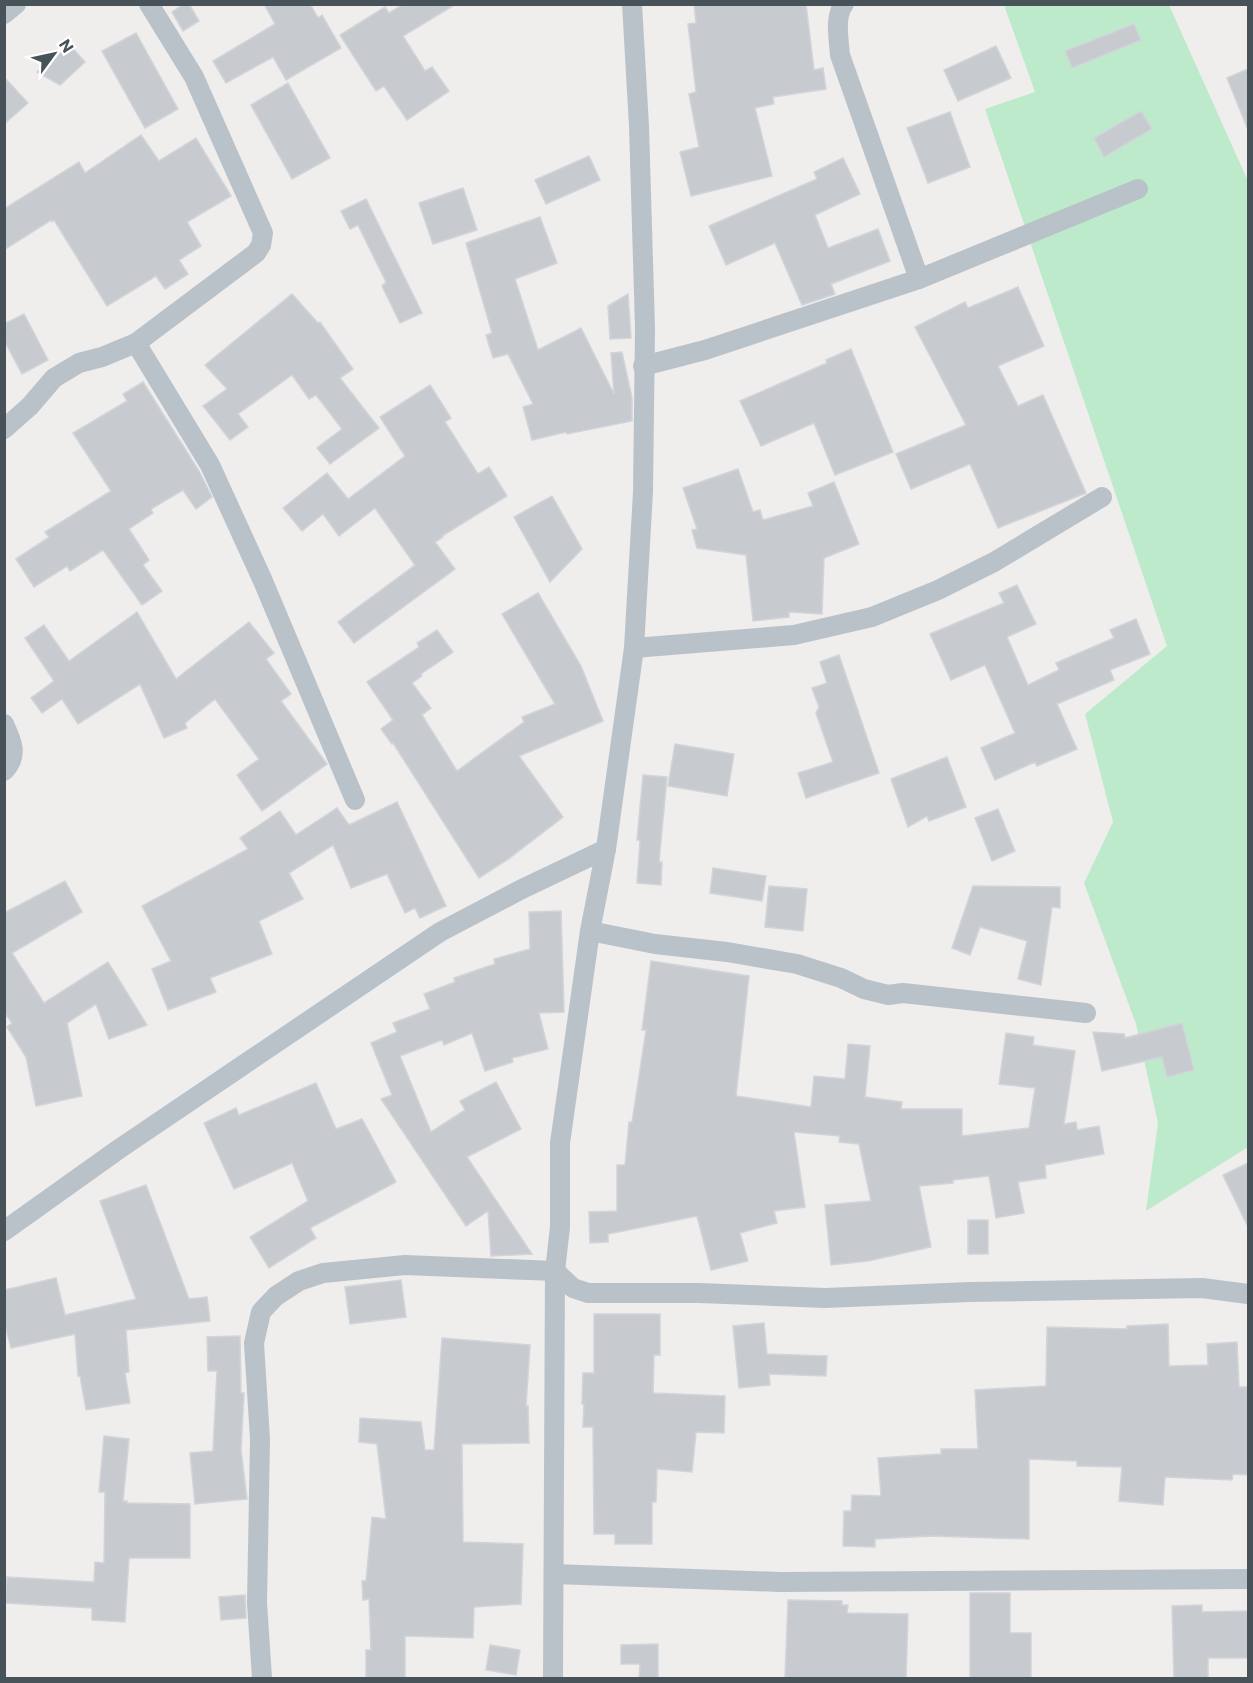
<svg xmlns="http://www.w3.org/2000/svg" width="1253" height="1683" font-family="Commissioner,sans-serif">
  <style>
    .green { fill: #beeacc }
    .building { fill: #c7cbd0; stroke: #d1d4d8; stroke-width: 1.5 }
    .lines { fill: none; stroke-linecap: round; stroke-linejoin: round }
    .street { stroke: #bac2c9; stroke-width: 20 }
  </style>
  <rect width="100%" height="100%" fill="#f0eded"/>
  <polygon class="green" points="1004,5 1169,5 1248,181 1248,1147 1146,1211 1158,1123 1136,1024 1084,883 1113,822 1085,714 1167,646 985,109 1035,92"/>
  <g class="building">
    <polygon points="184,4 189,4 199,21 183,31 172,12"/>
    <polygon points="264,4 310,4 318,18 322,15 341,48 286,80 273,57 226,83 213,61 275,24"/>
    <polygon points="404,4 456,4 403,36 425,71 432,67 449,91 407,120 384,86 376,91 340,35 385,7 389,13"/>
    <polygon points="694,4 806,4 814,70 823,68 826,89 773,97 774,104 755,108 772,176 691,196 680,152 699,147 689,94 696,92 688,24 696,23"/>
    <polygon points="1134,24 1141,40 1072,68 1065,51"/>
    <polygon points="136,33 178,109 145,128 102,51"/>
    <polygon points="69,44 85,62 60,85 37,72"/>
    <polygon points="996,46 1011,78 958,101 944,70"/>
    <polygon points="1248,69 1248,130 1227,78"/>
    <polygon points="4,77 28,103 4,124"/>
    <polygon points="288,83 330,158 292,179 251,105"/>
    <polygon points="1141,111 1152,129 1104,157 1094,138"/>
    <polygon points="950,112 970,167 928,183 907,128"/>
    <polygon points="141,135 159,161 196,138 231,196 187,222 201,246 179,260 188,274 165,289 156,276 107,306 54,220 52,222 51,220 4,250 4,209 79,162 85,173"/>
    <polygon points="589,156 600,180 546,204 535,180"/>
    <polygon points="843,158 860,194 815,215 828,248 878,229 890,261 831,284 835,294 802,305 775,243 726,265 709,226 817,179 814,172"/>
    <polygon points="463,188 477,230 433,244 419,203"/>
    <polygon points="366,199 422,313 400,323 382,286 386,282 358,225 350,229 341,211"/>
    <polygon points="540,217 557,263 515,279 538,350 581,328 614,394 611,353 622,352 632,398 632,421 567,434 566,432 532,440 523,407 533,404 508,354 493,358 486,335 492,333 466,243"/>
    <polygon points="1018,287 1044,346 998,366 1018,406 1043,395 1086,493 998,528 970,464 911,489 896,454 966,425 915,327 965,302 968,308"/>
    <polygon points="292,294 318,323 320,322 353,369 340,378 379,428 330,464 317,448 342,429 316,395 309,399 292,375 238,414 248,427 230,440 203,406 227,389 205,365"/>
    <polygon points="628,294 631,338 610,339 608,306"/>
    <polygon points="24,314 48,360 22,374 4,340 4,324"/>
    <polygon points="851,349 893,452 835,475 814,423 761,446 740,401 827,363 826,360"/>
    <polygon points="143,382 199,471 212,497 196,509 183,490 151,509 153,513 129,529 149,560 143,565 162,591 142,605 103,550 70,571 67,566 34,587 16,559 49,537 45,532 111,491 73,433 127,401 123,394"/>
    <polygon points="430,385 451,418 445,422 478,474 489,467 507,496 442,536 443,537 435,542 455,569 354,643 338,622 415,565 375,508 339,536 323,514 302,531 283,508 327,473 348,499 405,456 380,417"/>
    <polygon points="738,469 753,512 760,510 763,520 813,506 808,493 834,482 859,544 824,558 822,614 789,612 789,617 753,621 746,555 697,548 692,530 697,529 683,488"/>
    <polygon points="552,496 582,549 550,582 514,517"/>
    <polygon points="1017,585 1036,624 1007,637 1028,685 1059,670 1056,663 1114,638 1110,630 1136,619 1150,654 1110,670 1114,680 1057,704 1077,749 1037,766 1035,762 995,780 981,748 1015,733 985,665 951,680 930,634 1004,603 999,593"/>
    <polygon points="538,593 581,666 603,721 519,756 563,817 507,860 479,878 393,743 392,744 381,729 393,720 367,682 419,647 417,643 437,630 453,652 421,674 422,676 412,683 431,708 422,715 457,771 524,722 522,717 555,704 502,614"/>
    <polygon points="137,612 176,679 249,622 274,653 266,659 291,694 281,701 327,764 262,811 237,775 259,759 215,699 185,723 187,728 164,738 140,684 78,724 62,699 42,713 31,698 54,681 25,638 44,625 69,661"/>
    <polygon points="839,655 879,773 806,798 798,773 833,762 816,713 819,707 812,688 827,683 820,662"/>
    <polygon points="675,744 734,754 727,796 668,786"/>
    <polygon points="947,757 966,807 929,821 927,816 908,827 891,779"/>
    <polygon points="643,775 667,777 659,862 662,862 661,885 637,883 640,840 637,840"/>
    <polygon points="397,802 446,906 420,918 415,908 405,913 387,874 351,888 333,845 289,873 303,899 259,921 272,954 210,978 216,992 168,1010 152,969 171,961 142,906 248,849 240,838 280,811 296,835 337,808 349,825"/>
    <polygon points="998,809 1015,851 992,861 975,818"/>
    <polygon points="713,868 766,876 762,901 710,893"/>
    <polygon points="65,881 82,912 12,953 44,1003 108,962 147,1025 109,1039 96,1004 67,1023 82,1096 36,1106 26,1057 7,1027 12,1023 4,1012 4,913"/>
    <polygon points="769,886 807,889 803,931 765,927"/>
    <polygon points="973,886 1060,887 1060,908 1052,907 1041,985 1018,979 1027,941 980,927 970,955 952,948"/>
    <polygon points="561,911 564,1012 539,1013 548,1049 512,1058 513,1062 485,1071 472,1033 444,1045 442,1040 400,1056 431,1132 465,1110 460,1101 496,1082 521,1129 467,1157 532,1254 491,1256 488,1211 466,1226 381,1099 392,1095 371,1043 397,1032 393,1023 430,1009 424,994 455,982 454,978 495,964 494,959 530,949 529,912"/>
    <polygon points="651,961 749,976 736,1096 811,1107 814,1076 845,1079 848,1044 870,1046 865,1097 902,1102 901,1109 962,1109 962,1136 1029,1128 1035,1088 999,1084 1006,1033 1034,1037 1033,1045 1075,1051 1064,1124 1076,1122 1077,1130 1099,1126 1104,1154 1045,1165 1046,1178 1018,1182 1024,1213 996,1218 989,1176 953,1180 953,1183 919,1186 931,1247 868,1261 831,1265 825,1205 871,1201 859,1144 839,1142 840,1136 794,1132 805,1207 774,1211 777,1223 740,1233 748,1261 711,1270 697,1216 608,1234 608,1242 590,1243 589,1212 617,1211 617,1165 625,1165 629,1122 632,1122 646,1030 642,1030"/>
    <polygon points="1182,1023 1194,1070 1167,1077 1162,1057 1102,1071 1093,1032 1124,1034 1125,1038"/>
    <polygon points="316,1083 336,1129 362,1119 396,1182 310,1228 316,1238 269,1268 250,1237 308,1201 292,1163 234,1189 204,1123 236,1108 239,1115"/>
    <polygon points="1248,1163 1248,1227 1223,1175"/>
    <polygon points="146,1185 189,1299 207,1297 210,1321 126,1330 129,1372 125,1373 130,1403 86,1410 80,1376 78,1376 75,1334 11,1348 4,1321 4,1290 56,1278 65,1315 136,1299 100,1201"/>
    <rect x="968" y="1220" width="20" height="34"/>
    <polygon points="401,1280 406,1317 350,1324 345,1287"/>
    <polygon points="594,1314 660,1314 660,1355 654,1355 653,1393 725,1396 724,1433 696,1432 692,1472 657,1469 656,1502 652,1502 652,1544 615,1544 615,1534 594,1534 593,1427 583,1427 584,1404 582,1404 583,1373 594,1373"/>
    <polygon points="764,1323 767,1354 827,1356 826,1376 769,1374 770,1385 739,1388 733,1326"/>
    <polygon points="1168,1324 1169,1366 1208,1365 1207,1344 1237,1342 1239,1387 1248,1387 1248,1475 1233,1474 1232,1480 1165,1477 1163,1505 1119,1501 1122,1467 1077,1466 1077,1461 1029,1459 1029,1539 931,1536 875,1539 875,1547 843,1546 844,1511 851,1511 852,1495 881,1496 878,1458 941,1454 941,1449 978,1449 975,1390 1046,1386 1047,1327 1127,1329 1127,1326"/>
    <polygon points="240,1336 241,1393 244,1393 241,1450 247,1499 195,1504 190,1453 213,1451 217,1371 208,1371 207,1337"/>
    <polygon points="442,1338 530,1345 526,1406 528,1406 529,1443 462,1444 463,1542 523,1544 521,1604 474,1607 473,1638 405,1636 405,1678 366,1678 366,1650 371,1650 369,1599 363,1600 362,1581 366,1581 372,1517 386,1519 377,1444 359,1442 360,1418 421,1422 425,1450 434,1450"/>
    <polygon points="104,1436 129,1439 123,1501 127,1501 127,1503 190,1504 190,1558 129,1558 125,1622 92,1620 92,1608 5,1603 7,1577 94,1582 95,1562 104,1563 105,1492 99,1492"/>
    <polygon points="970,1593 1010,1593 1010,1633 1031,1633 1031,1678 970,1678"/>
    <polygon points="245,1595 246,1618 221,1620 219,1597"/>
    <polygon points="788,1600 842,1601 842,1605 848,1605 847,1613 908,1614 906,1678 785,1678"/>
    <polygon points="1202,1605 1202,1612 1248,1611 1248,1658 1208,1658 1208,1678 1174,1678 1172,1606"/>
    <polygon points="658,1644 658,1678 639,1678 640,1664 621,1664 621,1645"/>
    <polygon points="490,1645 520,1650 516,1675 486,1670"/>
  </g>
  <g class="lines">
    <g class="street">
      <path d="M844 4C834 17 839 40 840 55L919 279"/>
      <polyline points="4,14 16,4"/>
      <polyline points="136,343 210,465 263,581 355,800"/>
      <polyline points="643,366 705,350 919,279 1138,189"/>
      <polyline points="4,429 30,406 54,378 79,363 102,357 136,343 256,253 261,245 263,233 194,77 149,4"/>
      <polyline points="634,648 794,635 872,617 938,590 994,562 1102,497"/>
      <path d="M4 724C12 741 19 755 4 771"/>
      <polyline points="590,931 655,944 727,952 797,964 841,978 864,989 888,995 903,993 1086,1013"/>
      <polyline points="4,1231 119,1149 440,932 522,889 606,849"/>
      <polyline points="554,1574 780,1582 1248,1579"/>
      <polyline points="262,1678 257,1603 260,1439 254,1343 261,1312 276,1296 299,1281 323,1273 405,1265 555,1271 573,1288 588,1293 699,1293 825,1298 970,1292 1202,1288 1248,1294"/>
      <polyline points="553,1678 555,1271 560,1227 560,1143 590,931 606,849 634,648 643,492 645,328 639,126 632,4"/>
    </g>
  </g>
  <rect width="1253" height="1683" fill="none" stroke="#475259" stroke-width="12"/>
  <g transform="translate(54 54) rotate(57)" stroke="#ffffff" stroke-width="4.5" paint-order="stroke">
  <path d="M0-4.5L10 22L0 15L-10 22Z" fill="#475259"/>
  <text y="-9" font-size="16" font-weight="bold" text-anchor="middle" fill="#475259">N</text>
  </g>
</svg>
